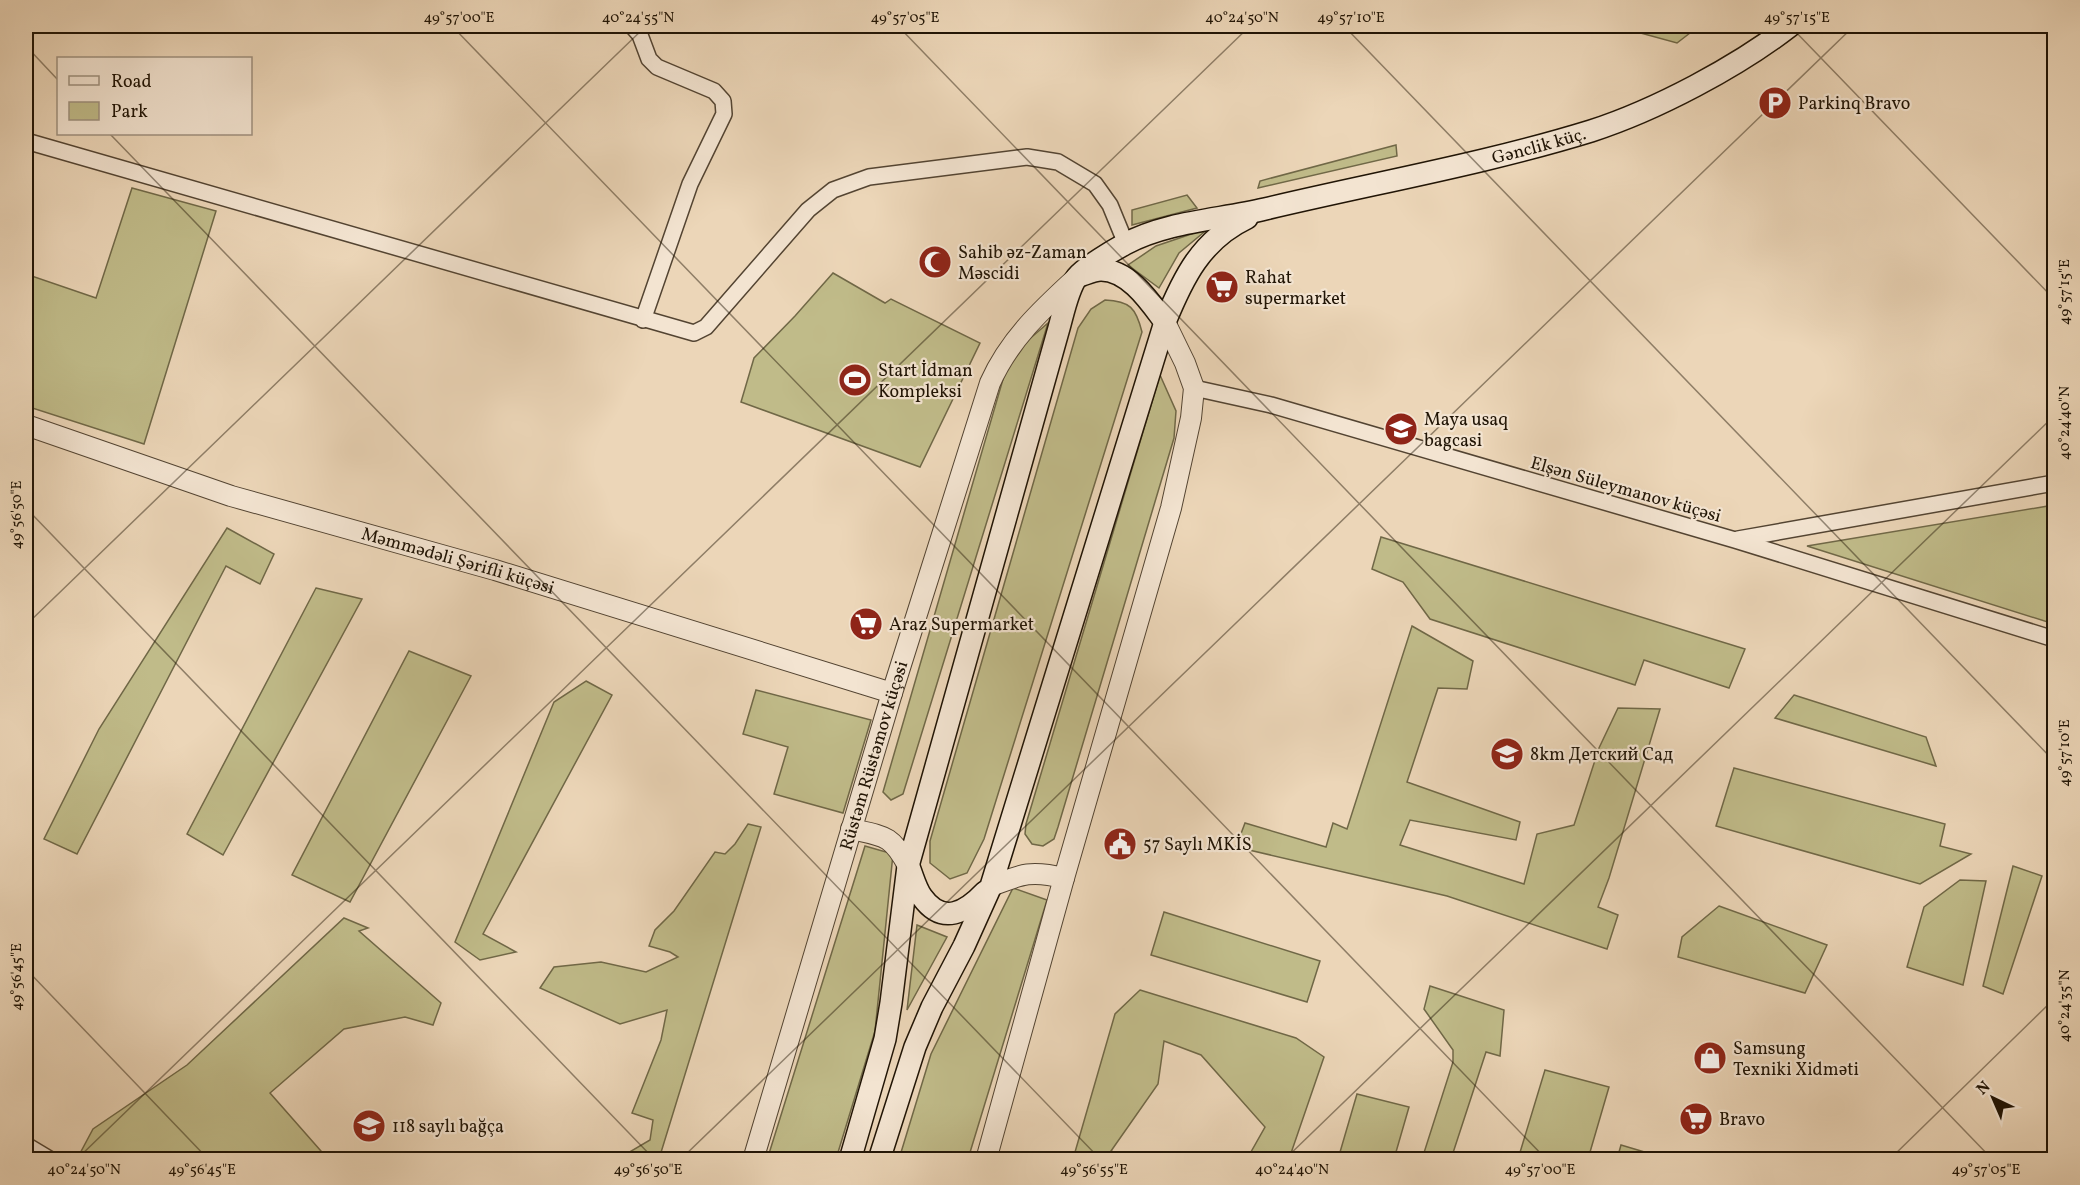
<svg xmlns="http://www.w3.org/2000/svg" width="2080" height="1185" font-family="Vollkorn,serif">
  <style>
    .green { fill: #c0bb89; stroke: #706847; stroke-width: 1.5 }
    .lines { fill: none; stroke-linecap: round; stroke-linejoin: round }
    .minor-casing { stroke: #534432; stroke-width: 18 }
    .tertiary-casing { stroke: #534432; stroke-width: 22 }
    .secondary-casing { stroke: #201405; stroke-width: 24 }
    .minor { stroke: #f3e4d1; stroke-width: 15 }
    .tertiary { stroke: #f3e4d1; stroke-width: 20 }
    .secondary { stroke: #f3e4d1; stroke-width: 21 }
    .ticks { fill: none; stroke: #201405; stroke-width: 1.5; stroke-opacity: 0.45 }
    .labels { text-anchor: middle; stroke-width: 4.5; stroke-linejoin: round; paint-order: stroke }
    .poi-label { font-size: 18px; fill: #201405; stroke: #f3e4d1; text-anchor: start }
    .street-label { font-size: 18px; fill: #201405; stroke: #f3e4d1 }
    .neatline { fill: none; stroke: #201405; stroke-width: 2 }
    .ticks-label { font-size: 15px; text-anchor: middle; fill: #201405 }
  </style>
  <rect width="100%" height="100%" fill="#ecd6b8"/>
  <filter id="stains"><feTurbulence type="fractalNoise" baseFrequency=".00333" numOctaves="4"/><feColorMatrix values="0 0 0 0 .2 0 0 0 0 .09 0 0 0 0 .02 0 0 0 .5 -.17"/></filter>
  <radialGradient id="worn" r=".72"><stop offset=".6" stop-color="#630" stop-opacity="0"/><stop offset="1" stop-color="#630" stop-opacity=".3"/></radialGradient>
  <g class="green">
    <polygon points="1615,26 1699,26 1677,43"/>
    <polygon points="1396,145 1397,156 1258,188 1260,181"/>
    <polygon points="132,188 216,211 144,444 26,406 26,274 96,298"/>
    <polygon points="1187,195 1197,208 1132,225 1132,210"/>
    <polygon points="1209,228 1179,253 1159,288 1128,265 1156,246"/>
    <polygon points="833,273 885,303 891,299 980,343 920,467 741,402 754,358 795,316"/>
    <path d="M1105 300C1130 301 1136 308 1142 332L984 839 967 873 950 879 930 863V841L1078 328 1091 309Z"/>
    <polygon points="1048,323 903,794 891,800 883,792 1008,362 1019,348"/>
    <polygon points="1160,375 1176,411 1174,438 1058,827 1054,839 1043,846 1032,844 1025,834 1026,824"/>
    <polygon points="2054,505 2054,624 1807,546"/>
    <polygon points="227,528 274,554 260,584 226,566 77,854 44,839 99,729"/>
    <polygon points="1381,537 1745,649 1729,688 1644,660 1635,685 1430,619 1403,582 1372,569"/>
    <polygon points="316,588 362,599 223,855 187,834"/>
    <polygon points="1412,626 1473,661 1467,689 1438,688 1407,782 1520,822 1516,840 1410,820 1400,845 1524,884 1537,834 1574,825 1599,748 1618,708 1660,709 1609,878 1598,907 1618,915 1607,949 1447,896 1236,847 1245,823 1326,847 1333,823 1347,829"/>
    <polygon points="409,651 471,676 350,902 292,875"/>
    <polygon points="586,681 612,695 483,934 516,952 480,960 455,942 554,702"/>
    <polygon points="756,690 871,720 843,813 774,794 788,747 743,734"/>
    <polygon points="1794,695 1926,737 1936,766 1775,718"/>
    <polygon points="1734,768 1945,824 1940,846 1971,854 1920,884 1716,826"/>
    <polygon points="748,824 761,827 659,1159 620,1159 626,1154 650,1140 653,1120 632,1113 661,1040 667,1010 620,1024 540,988 554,967 601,962 646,972 678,957 670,952 649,946 655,930 674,911 715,852 725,854 735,844"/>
    <polygon points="865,846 893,854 875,1031 836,1159 767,1160"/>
    <polygon points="2013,866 2042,876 2003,994 1983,986"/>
    <polygon points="1960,880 1986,881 1963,985 1907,967 1924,907"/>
    <polygon points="1013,888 1047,900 968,1159 899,1159 931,1054"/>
    <polygon points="1719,906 1827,945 1805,993 1678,957 1682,937"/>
    <polygon points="1164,912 1320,961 1307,1002 1151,955"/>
    <polygon points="344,918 368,928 359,931 441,1003 433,1025 405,1017 344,1029 270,1093 328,1159 77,1159 93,1129 187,1065"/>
    <polygon points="917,925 947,937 907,1010"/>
    <polygon points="1430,986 1504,1010 1500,1056 1486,1052 1451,1159 1422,1159 1453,1062 1453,1050 1424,1009"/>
    <polygon points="1140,990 1296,1038 1324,1057 1289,1159 1247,1159 1265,1127 1201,1055 1164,1041 1158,1084 1111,1151 1130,1159 1073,1159 1115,1014"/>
    <polygon points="1545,1070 1609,1087 1588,1159 1518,1159"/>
    <polygon points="1357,1094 1409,1107 1394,1159 1338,1159"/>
    <polygon points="1621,1145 1668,1159 1617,1159"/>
  </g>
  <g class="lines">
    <defs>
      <g id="minor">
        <polyline points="632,26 640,35 649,59 657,67 714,91 723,101 724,114 690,184 643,320"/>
        <polyline points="26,141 694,333 706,327 808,210 833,190 869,177 1027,157 1058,162 1095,184 1110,205 1126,244"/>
        <polyline points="1194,388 1271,405 1735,540 2054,639"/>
        <polyline points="1738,539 2054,483"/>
        <polyline points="26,1145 51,1160"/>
      </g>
      <g id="tertiary">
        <path id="s1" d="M26 425 231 496 495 570 892 693"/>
        <path d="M851 829C884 836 892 835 908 866"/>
        <path d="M991 886C1022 874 1031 870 1064 878"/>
        <path id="s2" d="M753 1160 892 693 990 383C1009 340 1041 310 1076 278"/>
        <polyline points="986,1160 1064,878 1171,508 1191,418 1194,388 1185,363 1165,322"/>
      </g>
      <g id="secondary">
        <path d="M1082 275C1088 273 1095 270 1101 270 1129 270 1150 302 1165 322"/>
        <path d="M909 867C913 877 916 889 922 897 943 926 966 912 985 892"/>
        <path id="s3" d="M850 1160 885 1039 891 1003 908 866 1059 328C1063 314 1068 289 1077 277 1085 267 1114 250 1125 244 1168 221 1219 220 1265 209 1374 183 1484 164 1591 131 1656 110 1737 67 1790 26"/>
        <path d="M879 1160 915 1047 932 1007 964 946 991 886 1165 322C1183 278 1201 240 1247 218"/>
      </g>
    </defs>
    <use href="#minor" class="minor-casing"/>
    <use href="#tertiary" class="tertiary-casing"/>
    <use href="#secondary" class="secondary-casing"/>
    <use href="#minor" class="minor"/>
    <use href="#tertiary" class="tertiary"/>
    <use href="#secondary" class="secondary"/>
  </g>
  <path class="ticks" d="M452 26 1547 1160M898 26 1993 1160M1344 26 2054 761M1790 26 2054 299M26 41 42 26M26 46 58 80M110 134 1101 1160M26 508 655 1160M26 625 646 26M26 969 209 1160M76 1160 1250 26M680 1160 1854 26M1284 1160 2054 416M1889 1160 2054 999"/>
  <defs>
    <symbol id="parking-disc" viewBox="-11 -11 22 22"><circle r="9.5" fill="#8f2418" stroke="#f3e4d1"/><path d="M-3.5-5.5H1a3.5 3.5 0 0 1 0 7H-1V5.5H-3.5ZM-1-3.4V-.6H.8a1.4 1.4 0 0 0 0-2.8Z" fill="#fff"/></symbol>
    <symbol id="mosque-disc" viewBox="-11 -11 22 22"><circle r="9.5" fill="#8f2418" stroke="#f3e4d1"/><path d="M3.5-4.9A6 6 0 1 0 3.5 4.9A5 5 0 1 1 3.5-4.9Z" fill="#fff"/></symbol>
    <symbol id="supermarket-disc" viewBox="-11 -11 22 22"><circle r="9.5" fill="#8f2418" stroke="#f3e4d1"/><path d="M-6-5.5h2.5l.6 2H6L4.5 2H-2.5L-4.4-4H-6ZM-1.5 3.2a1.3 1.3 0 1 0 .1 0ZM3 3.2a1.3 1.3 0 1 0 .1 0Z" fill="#fff"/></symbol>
    <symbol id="stadium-disc" viewBox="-11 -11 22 22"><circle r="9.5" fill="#8f2418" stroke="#f3e4d1"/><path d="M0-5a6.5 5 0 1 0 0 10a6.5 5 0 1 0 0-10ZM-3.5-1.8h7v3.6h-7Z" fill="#fff"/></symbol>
    <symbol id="school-disc" viewBox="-11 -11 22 22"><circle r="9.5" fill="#8f2418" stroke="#f3e4d1"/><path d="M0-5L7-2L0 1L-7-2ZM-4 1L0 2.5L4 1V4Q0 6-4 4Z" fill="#fff"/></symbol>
    <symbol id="civic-disc" viewBox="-11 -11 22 22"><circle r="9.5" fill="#8f2418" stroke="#f3e4d1"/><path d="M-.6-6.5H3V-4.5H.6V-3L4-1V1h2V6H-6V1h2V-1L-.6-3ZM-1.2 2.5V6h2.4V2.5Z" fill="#fff"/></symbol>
    <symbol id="shop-disc" viewBox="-11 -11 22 22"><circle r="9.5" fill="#8f2418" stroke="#f3e4d1"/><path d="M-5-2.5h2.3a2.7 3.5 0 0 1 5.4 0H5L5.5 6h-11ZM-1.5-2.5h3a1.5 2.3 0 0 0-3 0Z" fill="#fff"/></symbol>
  </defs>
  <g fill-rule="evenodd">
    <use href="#parking-disc" x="1756" y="84" width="38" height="38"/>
    <use href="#mosque-disc" x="916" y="243" width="38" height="38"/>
    <use href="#supermarket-disc" x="1203" y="268" width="38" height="38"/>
    <use href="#stadium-disc" x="836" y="361" width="38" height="38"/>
    <use href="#school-disc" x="1382" y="410" width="38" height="38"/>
    <use href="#supermarket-disc" x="847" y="605" width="38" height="38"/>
    <use href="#school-disc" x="1488" y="735" width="38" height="38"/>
    <use href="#civic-disc" x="1101" y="825" width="38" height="38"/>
    <use href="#shop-disc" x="1691" y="1039" width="38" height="38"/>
    <use href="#supermarket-disc" x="1677" y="1100" width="38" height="38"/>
    <use href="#school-disc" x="350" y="1107" width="38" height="38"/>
  </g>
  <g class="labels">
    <g class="poi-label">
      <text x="1798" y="109">Parkinq Bravo</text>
      <text x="958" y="258">Sahib əz-Zaman<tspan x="958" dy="21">Məscidi</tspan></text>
      <text x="1245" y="283">Rahat<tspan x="1245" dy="21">supermarket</tspan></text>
      <text x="878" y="376">Start İdman<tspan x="878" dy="21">Kompleksi</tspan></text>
      <text x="1424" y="425">Maya usaq<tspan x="1424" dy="21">bagcasi</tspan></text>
      <text x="889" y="630">Araz Supermarket</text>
      <text x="1530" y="760">8km Детский Сад</text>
      <text x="1143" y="850">57 Saylı MKİS</text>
      <text x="1733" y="1054">Samsung<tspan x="1733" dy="21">Texniki Xidməti</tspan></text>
      <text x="1719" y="1125">Bravo</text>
      <text x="392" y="1132">118 saylı bağça</text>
    </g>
    <g class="street-label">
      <text dy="6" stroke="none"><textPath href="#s3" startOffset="1398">Gənclik küç.</textPath></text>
      <text transform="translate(1626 489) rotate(16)" y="6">Elşən Süleymanov küçəsi</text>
      <text dy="6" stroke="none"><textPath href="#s1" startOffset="453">Məmmədəli Şərifli küçəsi</textPath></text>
      <text dy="6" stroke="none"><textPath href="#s2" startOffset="422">Rüstəm Rüstəmov küçəsi</textPath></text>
    </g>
  </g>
  <rect width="2080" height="1185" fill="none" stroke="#ecd6b8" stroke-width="66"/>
  <rect x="57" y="57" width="195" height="78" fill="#f3e4d1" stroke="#9f917f" stroke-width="1.5"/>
  <rect x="69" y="76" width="30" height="9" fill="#f3e4d1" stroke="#9f917f" stroke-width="1.5"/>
  <text x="111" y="87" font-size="18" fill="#201405">Road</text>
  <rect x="69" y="102" width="30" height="18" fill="#c0bb89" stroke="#9f917f" stroke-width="1.5"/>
  <text x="111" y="117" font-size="18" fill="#201405">Park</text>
  <g transform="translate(1993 1098) rotate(316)" stroke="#f3e4d1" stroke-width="4.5" paint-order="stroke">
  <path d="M0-4.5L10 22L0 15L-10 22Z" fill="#201405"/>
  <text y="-9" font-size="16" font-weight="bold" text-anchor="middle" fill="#201405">N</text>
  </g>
  <rect x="33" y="33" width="2014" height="1119" class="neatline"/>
  <g class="ticks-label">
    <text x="459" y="22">49°57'00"E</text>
    <text x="638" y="22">40°24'55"N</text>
    <text x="905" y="22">49°57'05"E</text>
    <text x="1242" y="22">40°24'50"N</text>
    <text x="1351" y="22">49°57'10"E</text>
    <text x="1797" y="22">49°57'15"E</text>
    <text transform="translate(2064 292) rotate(-90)" y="5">49°57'15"E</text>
    <text transform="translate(2064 423) rotate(-90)" y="5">40°24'40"N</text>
    <text transform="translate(16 515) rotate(-90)" y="5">49°56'50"E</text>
    <text transform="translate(2064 753) rotate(-90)" y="5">49°57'10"E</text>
    <text transform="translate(16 977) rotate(-90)" y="5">49°56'45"E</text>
    <text transform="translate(2064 1006) rotate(-90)" y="5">40°24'35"N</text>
    <text x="84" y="1174">40°24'50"N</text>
    <text x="202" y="1174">49°56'45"E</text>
    <text x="648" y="1174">49°56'50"E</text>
    <text x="1094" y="1174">49°56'55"E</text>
    <text x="1292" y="1174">40°24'40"N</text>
    <text x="1540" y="1174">49°57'00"E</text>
    <text x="1986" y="1174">49°57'05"E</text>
  </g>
  <rect width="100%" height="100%" filter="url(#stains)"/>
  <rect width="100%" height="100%" fill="url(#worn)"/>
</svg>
